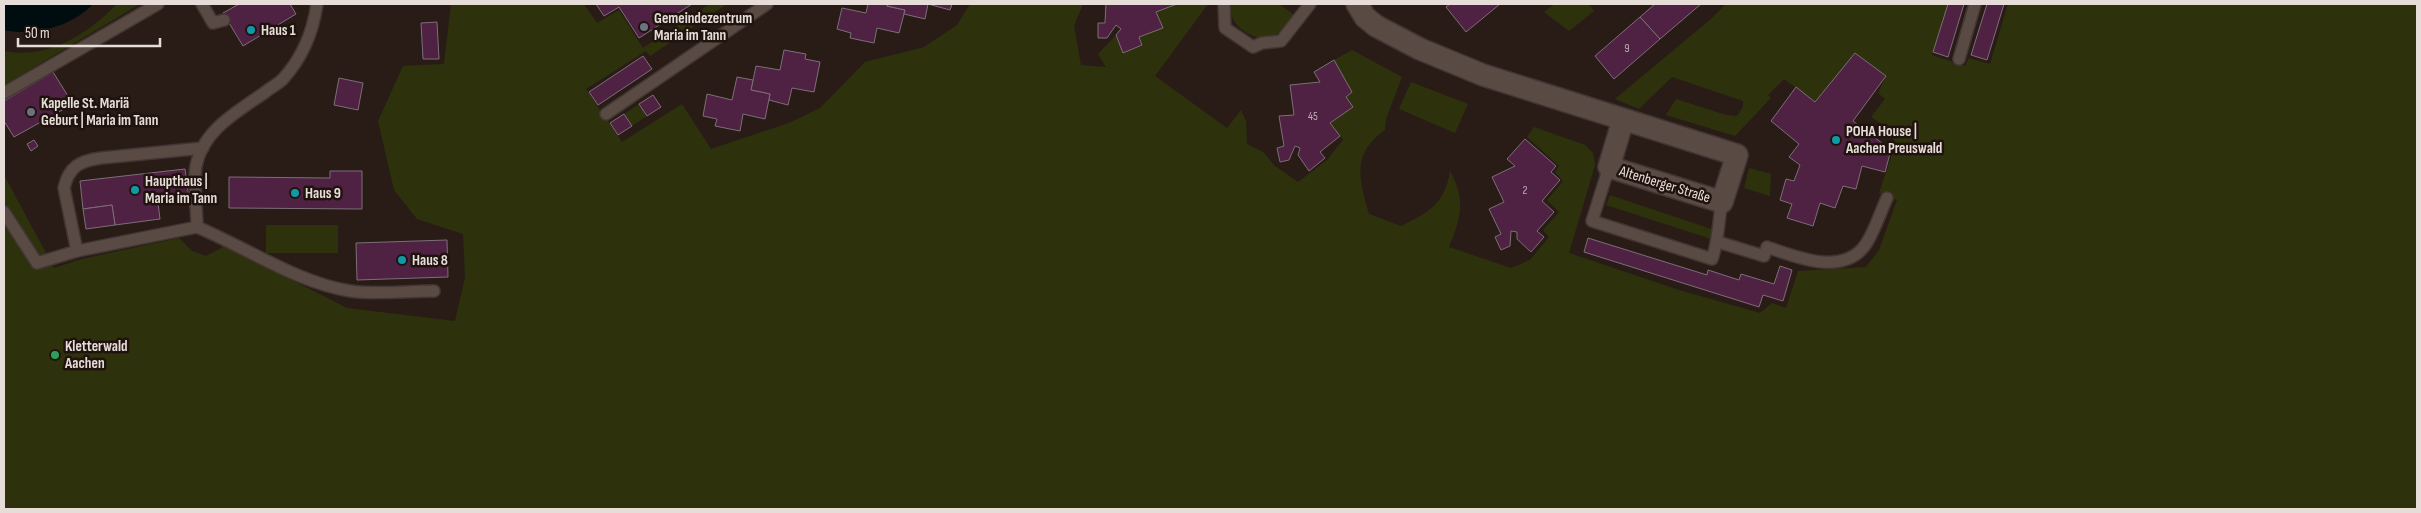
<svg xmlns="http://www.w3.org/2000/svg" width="2421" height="513" font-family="'Sofia Sans Condensed',sans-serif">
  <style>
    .green { fill: #2d320c }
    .water { fill: #000d10 }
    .building { fill: #4f2243; stroke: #7c6e77 }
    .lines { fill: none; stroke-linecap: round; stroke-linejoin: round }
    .service-casing { stroke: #413633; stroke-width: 14 }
    .minor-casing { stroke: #413633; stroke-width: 24 }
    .service { stroke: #594a44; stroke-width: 11 }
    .minor { stroke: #594a44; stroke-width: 21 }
    .worship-dot { fill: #6b7280; stroke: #20130e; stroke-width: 2 }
    .culture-dot { fill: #0f9aa8; stroke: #20130e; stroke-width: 2 }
    .leisure-dot { fill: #2e9e5b; stroke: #20130e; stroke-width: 2 }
    .labels { text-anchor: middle; stroke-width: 5; stroke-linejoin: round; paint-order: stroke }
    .number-label { font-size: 12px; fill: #c0aeb4 }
    .poi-label { font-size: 15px; font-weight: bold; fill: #e6ddd9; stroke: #20130e; text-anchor: start }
    .street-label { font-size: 15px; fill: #e6ddd9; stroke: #20130e }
  </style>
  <rect width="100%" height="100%" fill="#291c17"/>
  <g class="green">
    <path d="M117 4H140L4 85V51C48 60 88 34 117 4Z"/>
    <path d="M451 4H584L597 23 619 10 643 48 710 4H727L650 56 646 51 586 89 622 142 682 104 711 149 789 123 820 108 865 62 924 47 957 25 970 4H1083L1074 26 1081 65 1106 67 1098 54 1116 35 1124 52 1142 46 1139 37 1162 28 1156 12 1177 4H1208L1155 76 1227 128 1241 110 1246 121 1247 144 1263 152 1275 166 1298 182 1327 160 1343 140 1330 123 1352 107 1346 97 1352 92 1334 60 1352 50 1402 77 1386 119 1385 130C1351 154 1359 179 1369 214L1401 226C1429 212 1445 204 1450 171 1466 200 1461 218 1449 247L1511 268 1530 260 1549 237 1543 230 1559 212 1547 200 1563 181 1555 172 1559 166 1527 137 1534 127 1585 145 1593 153 1595 165 1569 253 1679 290 1760 313 1772 303 1786 308 1798 271 1866 267 1879 250 1897 200 1879 193 1896 143 1885 126 1871 117 1885 99 1878 93 1886 76 1855 53 1815 102 1784 79 1768 95 1771 98 1735 136 1666 115 1676 99 1726 115 1737 116 1743 107V101L1672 77 1639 109 1615 99 1711 19 1726 4H1948L1932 55 1965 66 1969 58 1990 64 2008 4H2417V509H4V175L54 268 82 259 179 238 192 251 206 256 225 246 347 308 455 321 465 277 463 234 417 219 394 190 378 121 403 66 444 64Z"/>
    <path d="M1232 4H1279L1294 15C1288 22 1281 34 1271 37 1254 42 1225 24 1232 4Z"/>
    <polygon points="1555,4 1588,4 1594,11 1569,31 1544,12"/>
    <polygon points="1411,82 1468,104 1455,133 1399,109"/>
    <polygon points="639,104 647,116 632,126 624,114"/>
    <polygon points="1749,168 1771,174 1770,196 1744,188"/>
    <polygon points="1610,195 1714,230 1711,239 1606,205"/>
    <rect x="266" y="225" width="72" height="28"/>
  </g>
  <path class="water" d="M4 4H93C73 26 33 37 4 30Z"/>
  <g class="building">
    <polygon points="239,4 290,4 296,14 243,46 223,13"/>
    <polygon points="596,4 692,4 639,38 619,7 604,16"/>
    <polygon points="868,4 888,4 887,6 905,10 899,33 877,28 874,43 850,38 851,33 837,29 842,8 866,13"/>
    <polygon points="888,4 952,4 950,10 928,4 925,19 904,14 905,10 887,6"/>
    <polygon points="1106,4 1177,4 1156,12 1163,28 1139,37 1142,45 1123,53 1116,35 1121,29 1116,25 1107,38 1098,38 1098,23 1105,23"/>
    <polygon points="1450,4 1500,4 1466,32 1446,7"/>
    <polygon points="1655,4 1701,4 1660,39 1640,17"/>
    <polygon points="1948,4 1964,4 1948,57 1933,52"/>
    <polygon points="1987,4 2004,4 1987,60 1971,55"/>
    <polygon points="1640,17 1660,39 1614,79 1595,56"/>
    <polygon points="437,22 439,59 423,59 421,23"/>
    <polygon points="784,50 806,54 805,59 820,62 814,92 792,88 788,105 769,100 770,94 751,90 756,66 780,70"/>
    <polygon points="1855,53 1886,76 1853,121 1891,150 1885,172 1862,166 1856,189 1843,186 1835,208 1820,203 1813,226 1787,218 1792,204 1780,200 1786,179 1794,181 1800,165 1789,157 1799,144 1771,121 1796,87 1815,102"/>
    <polygon points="643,56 652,69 598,105 589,92"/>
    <polygon points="1334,60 1352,92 1346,97 1353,107 1330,123 1340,136 1320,152 1325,158 1309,171 1298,155 1300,148 1295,146 1289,160 1280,162 1277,148 1284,146 1279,116 1294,115 1290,85 1320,82 1314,72"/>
    <polygon points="53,72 73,104 14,137 4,121 4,101"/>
    <polygon points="737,77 753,80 751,90 770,94 765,119 743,114 740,131 715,126 717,119 703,116 707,94 732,100"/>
    <polygon points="339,78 363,83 358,110 334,105"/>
    <polygon points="653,95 661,107 647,116 639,104"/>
    <polygon points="624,114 632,126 618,135 610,123"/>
    <polygon points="1525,139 1556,166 1551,172 1560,180 1542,201 1554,212 1537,231 1544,237 1531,252 1517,239 1517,232 1511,231 1510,246 1501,250 1495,237 1501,234 1489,209 1504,202 1492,177 1515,166 1507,159"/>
    <polygon points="34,140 38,146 31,151 27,144"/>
    <polygon points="185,169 189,198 158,203 160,219 115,225 112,205 83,209 80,181"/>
    <polygon points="330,171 362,171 362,209 229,208 229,177 330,178"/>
    <polygon points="112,205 115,225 86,229 83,209"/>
    <polygon points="1588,238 1707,275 1708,270 1739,280 1741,274 1774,284 1780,266 1792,270 1783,301 1763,295 1759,307 1584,252"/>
    <polygon points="447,240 448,277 357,280 356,243"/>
  </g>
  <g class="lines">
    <defs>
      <g id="service">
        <polyline points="202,4 213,23 224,20"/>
        <polyline points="1224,4 1225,28 1253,47 1262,43 1281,41 1310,4"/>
        <polyline points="1959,59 1975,4"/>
        <polyline points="4,93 158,4"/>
        <polyline points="606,114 767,4"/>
        <path d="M1609 167 1592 221 1712 259C1719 240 1718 221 1722 202"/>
        <path d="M4 212 37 263 77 251 197 227C197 209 193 183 196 166 203 130 237 112 264 93 270 88 278 84 283 79 302 58 313 32 317 4"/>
        <path d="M197 227C245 247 298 283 350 291 377 295 407 291 434 291"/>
        <path d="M1718 242 1764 256 1767 247C1796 257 1844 277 1866 244 1875 230 1880 213 1887 198"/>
        <path d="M77 251 64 188C69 166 80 161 101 158L203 148"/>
      </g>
      <polyline id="minor" points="1357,4 1365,17 1376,26 1420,49 1483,75 1737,155 1722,202 1609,167 1623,120"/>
    </defs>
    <use href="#service" class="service-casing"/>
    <use href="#minor" class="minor-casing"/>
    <use href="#service" class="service"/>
    <use href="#minor" class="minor"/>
  </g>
  <g class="worship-dot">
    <circle cx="644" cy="27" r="5"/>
    <circle cx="31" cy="112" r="5"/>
  </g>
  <g class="culture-dot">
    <circle cx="251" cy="30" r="5"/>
    <circle cx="1836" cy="140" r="5"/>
    <circle cx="135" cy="190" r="5"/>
    <circle cx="295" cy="193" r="5"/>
    <circle cx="402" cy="260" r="5"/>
  </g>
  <circle class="leisure-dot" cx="55" cy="355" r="5"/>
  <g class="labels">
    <g class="number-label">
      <text x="1627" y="52">9</text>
      <text x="1313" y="120">45</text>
      <text x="1525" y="194">2</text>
    </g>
    <g class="poi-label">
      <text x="654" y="23">Gemeindezentrum<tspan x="654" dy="17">Maria im Tann</tspan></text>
      <text x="261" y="35">Haus 1</text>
      <text x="41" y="108">Kapelle St. Mariä<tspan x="41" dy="17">Geburt | Maria im Tann</tspan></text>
      <text x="1846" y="136">POHA House |<tspan x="1846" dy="17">Aachen Preuswald</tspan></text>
      <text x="145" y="186">Haupthaus |<tspan x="145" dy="17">Maria im Tann</tspan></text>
      <text x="305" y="198">Haus 9</text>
      <text x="412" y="265">Haus 8</text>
      <text x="65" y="351">Kletterwald<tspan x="65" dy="17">Aachen</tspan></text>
    </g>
    <g class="street-label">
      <text transform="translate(1665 184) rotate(17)" y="5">Altenberger Straße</text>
    </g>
  </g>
  <rect width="2421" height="513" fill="none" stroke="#e6ddd9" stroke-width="10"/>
  <path d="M18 38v8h142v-8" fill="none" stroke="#e6ddd9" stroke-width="2.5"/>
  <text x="25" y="38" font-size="15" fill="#e6ddd9" stroke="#20130e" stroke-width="4" paint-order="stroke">50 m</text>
</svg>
